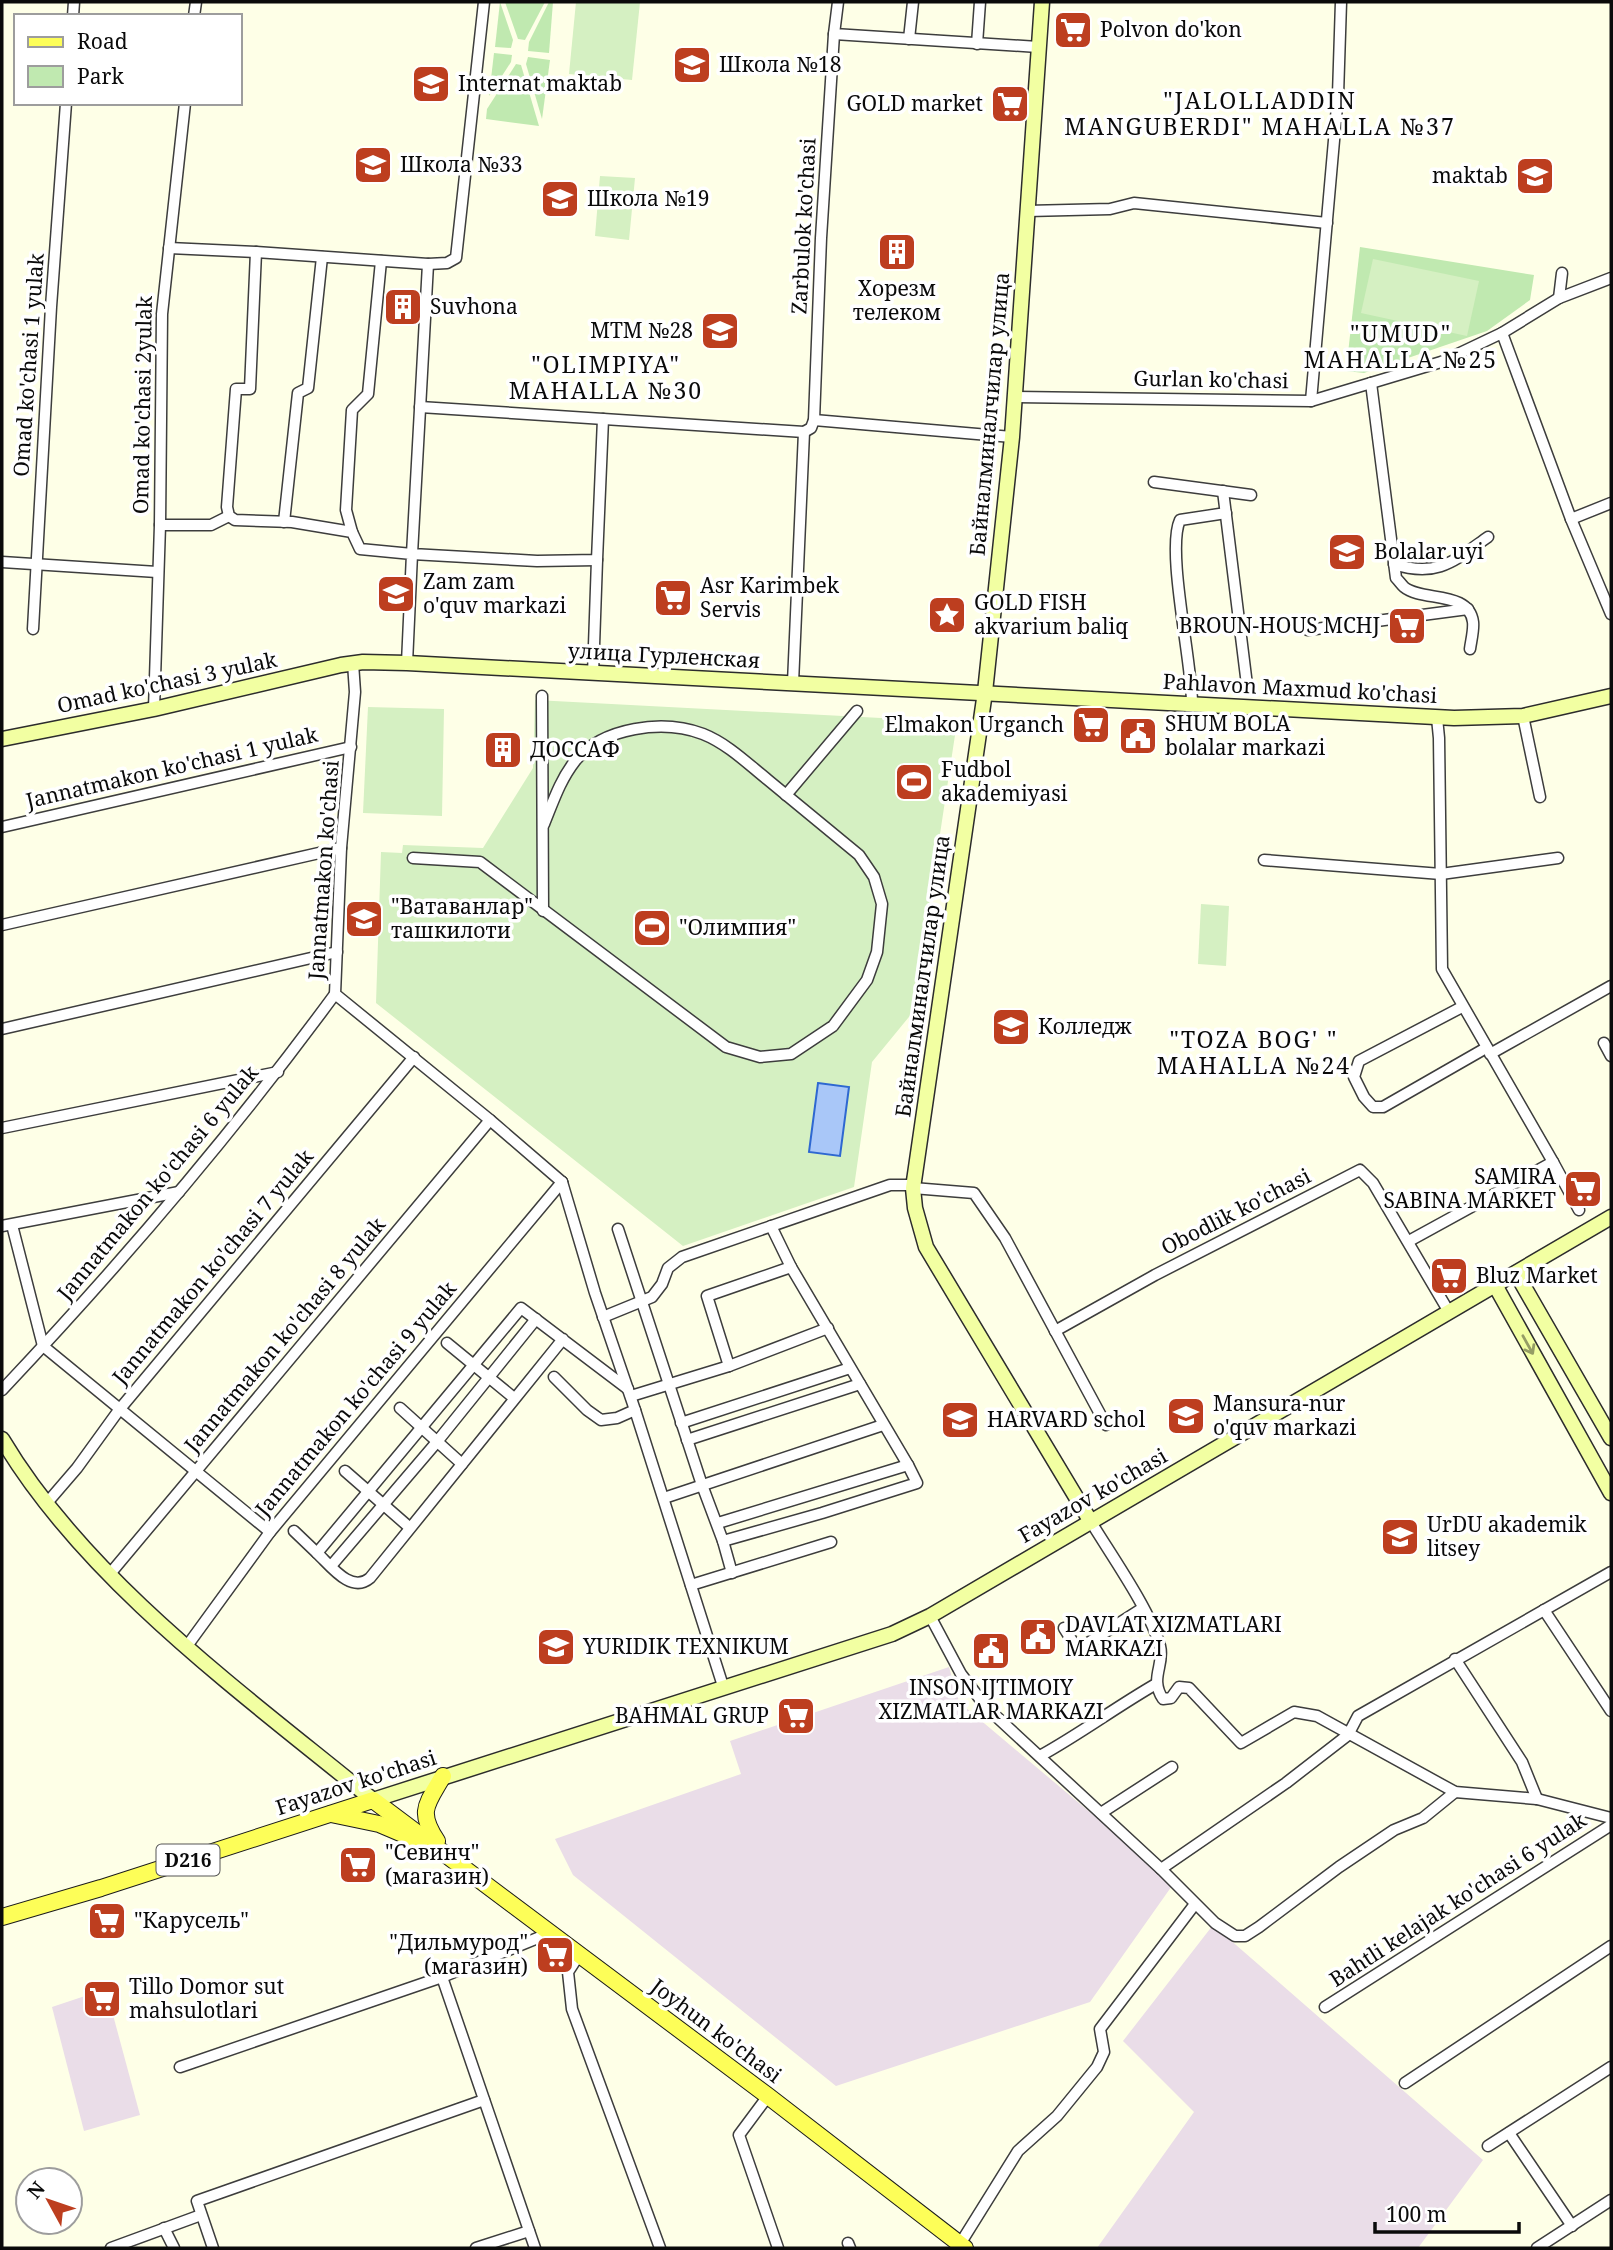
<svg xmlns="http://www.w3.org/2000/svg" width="1613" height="2250" font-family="'Noto Serif',serif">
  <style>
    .industrial { fill: #eadde8 }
    .green { fill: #c0e9b0 }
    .pitch { fill: #d5f0c2 }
    .water { fill: #a9c7f8; stroke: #2e68d1; stroke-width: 2 }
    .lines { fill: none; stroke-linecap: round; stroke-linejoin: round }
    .street-casing { stroke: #3d3d3d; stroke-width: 13 }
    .secondary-casing { stroke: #2c2c2c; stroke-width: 17 }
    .primary-casing { stroke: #1b1b1b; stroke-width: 18 }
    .street { stroke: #fff; stroke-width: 10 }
    .secondary { stroke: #f2ffa2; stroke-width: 14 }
    .primary { stroke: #fdfe58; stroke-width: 16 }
    .oneway { stroke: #959d65 }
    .labels { text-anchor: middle; stroke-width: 7; stroke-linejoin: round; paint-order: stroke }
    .shield { fill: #fff; stroke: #545454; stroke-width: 2 }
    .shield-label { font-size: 19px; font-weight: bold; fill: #0a0a0a }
    .poi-label { font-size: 21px; fill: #0a0a0a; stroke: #fff; text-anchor: start }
    .street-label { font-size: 21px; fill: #0a0a0a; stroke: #fff }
    .neighbourhood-label { font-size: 23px; letter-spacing: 2px; fill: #0a0a0a; stroke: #fff }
  </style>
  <rect width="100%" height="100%" fill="#feffe7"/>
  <g class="industrial">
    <polygon points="949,1667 959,1702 1174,1883 1090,2002 836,2086 573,1875 555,1839 741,1774 730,1741"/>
    <polygon points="1213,1925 1483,2160 1418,2248 1097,2248 1194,2112 1123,2041"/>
    <polygon points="106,1989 140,2115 84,2131 52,2007"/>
  </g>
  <g class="green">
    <polygon points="500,2 513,40 511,48 495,47"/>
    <polygon points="505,2 545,2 525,40 518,39"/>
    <polygon points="549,2 553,2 549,53 528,51 529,42"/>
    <polygon points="494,53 512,55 511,62 489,96"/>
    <polygon points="528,57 550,60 542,119 526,64"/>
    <polygon points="516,64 521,65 539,126 486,119 487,109"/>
    <polygon points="1360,247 1534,275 1530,300 1487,331 1364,373 1346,371"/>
  </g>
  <g class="pitch">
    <polygon points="576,2 640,2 632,80 569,74"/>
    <polygon points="600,176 635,178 629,240 595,236"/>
    <polygon points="1373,259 1479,281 1467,336 1361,313"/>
    <polygon points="535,700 957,722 913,1012 872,1062 854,1187 683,1246 376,1003 381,852 402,853 403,845 483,848 533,768"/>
    <polygon points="368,707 444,709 442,816 363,813"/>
    <polygon points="1201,904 1229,906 1226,966 1198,964"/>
  </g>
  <polygon class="water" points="818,1083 849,1087 840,1156 809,1152"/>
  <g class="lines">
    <defs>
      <g id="street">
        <polyline points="838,2 834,34 1038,47"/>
        <polyline points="73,16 74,2"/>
        <polyline points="194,16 196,2"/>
        <polyline points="909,39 913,2"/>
        <polyline points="977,44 980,2"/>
        <polyline points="1027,211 1110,209 1134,203 1327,223"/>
        <polyline points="169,248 256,252 428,264 447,263 456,258 484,2"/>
        <polyline points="256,252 250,389 236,389 227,507 229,516 235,520 292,522 352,532 360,549 412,554 407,663"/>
        <polyline points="428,264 412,554 537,561 597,560 603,419"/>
        <polyline points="1559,298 1562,273"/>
        <polyline points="1502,333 1571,519 1611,614"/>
        <path d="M1371 383 1396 578C1399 581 1401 584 1404 587 1422 602 1469 590 1473 622 1474 630 1471 641 1470 649"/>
        <polyline points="1015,397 1311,401 1441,362 1502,333 1559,298 1611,278"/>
        <polyline points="1311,401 1338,95 1341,2"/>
        <polyline points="420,407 804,432 811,428 814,420 821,238 834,34"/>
        <polyline points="814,420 1012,437"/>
        <polyline points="1154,482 1251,495"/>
        <polyline points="1223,491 1247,685"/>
        <polyline points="1571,519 1611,503"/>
        <polyline points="284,522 298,393 308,388 322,257"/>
        <polyline points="160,525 211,525 229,516"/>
        <polyline points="352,532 346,510 352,410 368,394 381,261"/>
        <polyline points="2,562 157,572"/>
        <path d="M1394 564C1437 578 1454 561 1488 537"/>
        <polyline points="33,629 51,307 66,103"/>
        <polyline points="1308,630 1468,609"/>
        <polyline points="353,663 355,692 341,848 335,994 490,1120 562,1182"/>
        <polyline points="593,674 597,560"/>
        <polyline points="793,683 804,432"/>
        <polyline points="542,696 543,911"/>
        <path d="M1192 703C1192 662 1166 550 1180 520L1226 513"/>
        <polyline points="154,709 160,525 162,314 185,103"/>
        <polyline points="1523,716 1540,797"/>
        <polyline points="1437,718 1439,738 1442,969 1553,1162 1579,1210"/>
        <polyline points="786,795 857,711"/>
        <polyline points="2,827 351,747"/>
        <path d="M413 858 480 862 726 1047 760 1057 791 1054 833 1026 867 980 877 952 882 904 874 877 859 855C829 830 798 805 768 780 748 764 728 744 703 734 663 719 603 727 575 761 560 780 553 802 544 824"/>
        <polyline points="1264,860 1441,874 1558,858"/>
        <polyline points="2,925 341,848"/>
        <polyline points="1462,1007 1359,1061 1354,1077 1364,1097 1373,1107 1383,1107 1486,1048"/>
        <polyline points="2,1029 337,952"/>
        <polyline points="1604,1043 1611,1056"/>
        <polyline points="1490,1054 1611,986"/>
        <polyline points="2,1128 278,1072"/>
        <polyline points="562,1182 595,1293 635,1410 723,1686"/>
        <polyline points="913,1188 974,1193 1005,1238 1106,1425"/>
        <polyline points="12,1225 43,1346 270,1532"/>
        <polyline points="2,1226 179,1192"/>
        <polyline points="771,1226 791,1267"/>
        <polyline points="618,1229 702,1485 723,1541 822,1513 917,1483 908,1465 718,1523"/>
        <polyline points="1409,1241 1553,1162"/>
        <polyline points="603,1317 652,1297 662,1284 668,1268 682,1257 890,1185 914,1185"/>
        <polyline points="1055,1331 1155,1275 1360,1170 1373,1183 1449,1312"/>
        <path d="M563 1339 370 1578C351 1594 331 1566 317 1553L521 1308 628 1389"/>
        <polyline points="447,1343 514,1398"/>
        <polyline points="729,1366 707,1296 791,1267 908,1465"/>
        <polyline points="554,1377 587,1410 601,1420 617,1418 635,1410"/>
        <path d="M2 1390C120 1265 233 1133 335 994"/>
        <polyline points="631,1396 729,1366 828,1328"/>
        <polyline points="400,1408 462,1464"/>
        <polyline points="681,1423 850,1368"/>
        <polyline points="687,1440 860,1384"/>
        <polyline points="345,1471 409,1527"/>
        <polyline points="664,1498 883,1425"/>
        <polyline points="46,1504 77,1468 119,1410 414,1057"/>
        <path d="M1091 1522C1111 1555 1150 1610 1160 1646 1165 1665 1149 1678 1163 1699L1171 1698 1179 1687 1189 1688 1241 1743 1294 1712 1317 1716 1455 1792 1537 1799 1611 1818"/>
        <polyline points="294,1531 317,1553"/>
        <polyline points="723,1541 732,1573"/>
        <polyline points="331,1566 436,1443 536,1319"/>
        <polyline points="109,1575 490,1120"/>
        <polyline points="691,1585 831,1542"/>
        <polyline points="1544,1610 1611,1711"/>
        <polyline points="930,1616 961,1674 986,1707 1161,1869 1215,1923 1235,1936 1245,1936 1259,1927 1339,1867 1394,1830 1423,1818 1455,1792"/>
        <polyline points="1064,1628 1076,1647 1085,1645 1143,1608"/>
        <polyline points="187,1646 270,1532 562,1182"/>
        <polyline points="1455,1659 1522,1762 1537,1799"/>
        <path d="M1040 1756C1080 1734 1116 1707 1156 1684"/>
        <polyline points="1101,1813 1172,1767"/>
        <polyline points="1161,1869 1286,1783 1348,1735 1358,1716 1611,1572"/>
        <polyline points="579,1955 568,1972 572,2009 660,2248"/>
        <polyline points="442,1977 535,2248"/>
        <polyline points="1325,2007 1611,1825"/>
        <polyline points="180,2067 442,1977 550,1933"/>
        <polyline points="1405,2083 1611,1946"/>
        <polyline points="768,2096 739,2135 778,2248"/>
        <polyline points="1509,2133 1572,2226"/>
        <polyline points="1488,2146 1611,2067"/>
        <polyline points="164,2228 174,2248"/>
        <polyline points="848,2243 850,2248"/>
        <polyline points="960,2244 1018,2151 1057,2116 1097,2067 1104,2052 1100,2029 1195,1904"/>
        <polyline points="111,2248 201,2215"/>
        <polyline points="213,2248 197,2201 484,2100"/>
        <polyline points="476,2248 529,2231"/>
        <polyline points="1537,2248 1611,2200"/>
      </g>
      <g id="secondary">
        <polyline points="1042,2 1012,437 985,692 913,1188 915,1208 926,1247 1091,1522"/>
        <polyline points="2,739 154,709 341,665 363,662 407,663 1454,718 1523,716 1611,696"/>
        <polyline points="1516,1273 1611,1438"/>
        <polyline points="1495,1285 1611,1493"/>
        <path d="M2 1439C87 1582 245 1695 373 1800L892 1634 930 1616 1611 1217"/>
      </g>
      <g id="primary">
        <polyline points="331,1814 379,1824 419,1841"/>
        <path d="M437 1841C417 1811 427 1804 443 1776"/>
        <polyline points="2,1917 101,1888 373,1800 768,2096 965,2248"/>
      </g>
    </defs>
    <use href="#street" class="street-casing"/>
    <use href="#secondary" class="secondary-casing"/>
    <use href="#primary" class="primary-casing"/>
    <use href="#street" class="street"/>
    <use href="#secondary" class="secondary"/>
    <use href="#primary" class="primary"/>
  </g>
  <defs><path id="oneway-shaft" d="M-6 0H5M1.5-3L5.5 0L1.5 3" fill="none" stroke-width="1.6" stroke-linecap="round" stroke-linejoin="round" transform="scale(1.75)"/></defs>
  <use class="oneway" href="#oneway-shaft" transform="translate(1528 1345) rotate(61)"/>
  <defs>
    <symbol id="supermarket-square" viewBox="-11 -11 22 22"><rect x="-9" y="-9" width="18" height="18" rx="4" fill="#bd3e1f" stroke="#fff"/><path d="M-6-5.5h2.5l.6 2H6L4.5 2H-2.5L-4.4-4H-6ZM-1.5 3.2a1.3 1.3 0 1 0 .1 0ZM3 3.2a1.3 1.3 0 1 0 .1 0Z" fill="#fff"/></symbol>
    <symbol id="school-square" viewBox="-11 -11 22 22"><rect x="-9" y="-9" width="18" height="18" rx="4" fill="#bd3e1f" stroke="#fff"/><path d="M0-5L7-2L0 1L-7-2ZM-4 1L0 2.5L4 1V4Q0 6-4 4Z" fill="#fff"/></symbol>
    <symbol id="building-square" viewBox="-11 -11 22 22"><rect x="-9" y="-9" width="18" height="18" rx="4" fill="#bd3e1f" stroke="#fff"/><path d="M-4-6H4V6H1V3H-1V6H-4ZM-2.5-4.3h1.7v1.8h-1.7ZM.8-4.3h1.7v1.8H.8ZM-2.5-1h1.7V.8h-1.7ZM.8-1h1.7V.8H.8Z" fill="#fff"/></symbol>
    <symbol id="university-square" viewBox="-11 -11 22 22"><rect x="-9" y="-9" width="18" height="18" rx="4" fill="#bd3e1f" stroke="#fff"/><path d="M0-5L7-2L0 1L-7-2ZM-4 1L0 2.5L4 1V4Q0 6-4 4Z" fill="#fff"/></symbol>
    <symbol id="sight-square" viewBox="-11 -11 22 22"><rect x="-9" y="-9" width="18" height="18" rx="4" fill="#bd3e1f" stroke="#fff"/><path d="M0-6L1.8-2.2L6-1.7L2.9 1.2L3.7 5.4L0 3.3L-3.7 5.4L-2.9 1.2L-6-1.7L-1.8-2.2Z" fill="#fff"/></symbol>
    <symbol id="civic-square" viewBox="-11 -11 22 22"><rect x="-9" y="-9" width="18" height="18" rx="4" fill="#bd3e1f" stroke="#fff"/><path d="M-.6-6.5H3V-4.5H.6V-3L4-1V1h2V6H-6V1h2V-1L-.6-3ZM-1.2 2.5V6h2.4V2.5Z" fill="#fff"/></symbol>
    <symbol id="stadium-square" viewBox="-11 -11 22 22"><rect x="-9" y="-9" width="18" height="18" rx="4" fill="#bd3e1f" stroke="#fff"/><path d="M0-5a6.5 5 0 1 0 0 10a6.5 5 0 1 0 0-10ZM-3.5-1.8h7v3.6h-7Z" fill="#fff"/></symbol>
  </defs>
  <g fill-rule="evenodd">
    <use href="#supermarket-square" x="1051" y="8" width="44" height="44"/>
    <use href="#school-square" x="670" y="43" width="44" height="44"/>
    <use href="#school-square" x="409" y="62" width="44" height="44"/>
    <use href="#supermarket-square" x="988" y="82" width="44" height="44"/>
    <use href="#school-square" x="351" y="143" width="44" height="44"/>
    <use href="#school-square" x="1513" y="154" width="44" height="44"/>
    <use href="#school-square" x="538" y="177" width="44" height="44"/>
    <use href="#building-square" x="875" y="230" width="44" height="44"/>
    <use href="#building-square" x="381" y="285" width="44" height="44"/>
    <use href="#school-square" x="698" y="309" width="44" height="44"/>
    <use href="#school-square" x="1325" y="530" width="44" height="44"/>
    <use href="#university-square" x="374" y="572" width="44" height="44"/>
    <use href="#supermarket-square" x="651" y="576" width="44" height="44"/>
    <use href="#sight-square" x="925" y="593" width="44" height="44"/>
    <use href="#supermarket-square" x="1385" y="604" width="44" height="44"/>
    <use href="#supermarket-square" x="1069" y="703" width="44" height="44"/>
    <use href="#civic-square" x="1116" y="714" width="44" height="44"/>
    <use href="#building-square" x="481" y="728" width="44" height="44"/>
    <use href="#stadium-square" x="892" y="760" width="44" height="44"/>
    <use href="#school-square" x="342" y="897" width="44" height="44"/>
    <use href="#stadium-square" x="630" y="906" width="44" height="44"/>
    <use href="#university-square" x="989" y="1005" width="44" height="44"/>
    <use href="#supermarket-square" x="1561" y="1167" width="44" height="44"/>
    <use href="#supermarket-square" x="1427" y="1254" width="44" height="44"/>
    <use href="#university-square" x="1164" y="1394" width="44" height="44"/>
    <use href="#university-square" x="938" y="1398" width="44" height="44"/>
    <use href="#school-square" x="1378" y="1515" width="44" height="44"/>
    <use href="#civic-square" x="1016" y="1615" width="44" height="44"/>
    <use href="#university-square" x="534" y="1625" width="44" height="44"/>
    <use href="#civic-square" x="969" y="1629" width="44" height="44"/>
    <use href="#supermarket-square" x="774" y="1694" width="44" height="44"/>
    <use href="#supermarket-square" x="336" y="1843" width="44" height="44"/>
    <use href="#supermarket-square" x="85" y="1899" width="44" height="44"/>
    <use href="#supermarket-square" x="533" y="1933" width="44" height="44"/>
    <use href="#supermarket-square" x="80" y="1977" width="44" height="44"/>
  </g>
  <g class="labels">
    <rect class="shield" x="156.5" y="1844.5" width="63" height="31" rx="5"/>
    <g class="shield-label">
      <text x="188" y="1867">D216</text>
    </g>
    <g class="poi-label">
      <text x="1100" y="37">Polvon do'kon</text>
      <text x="719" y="72">Школа №18</text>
      <text x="458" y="91">Internat maktab</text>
      <text x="983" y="111" text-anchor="end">GOLD market</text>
      <text x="400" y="172">Школа №33</text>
      <text x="1508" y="183" text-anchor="end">maktab</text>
      <text x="587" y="206">Школа №19</text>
      <text x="897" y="296" text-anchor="middle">Хорезм<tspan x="897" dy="24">телеком</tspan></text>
      <text x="430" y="314">Suvhona</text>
      <text x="693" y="338" text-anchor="end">MTM №28</text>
      <text x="1374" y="559">Bolalar uyi</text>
      <text x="423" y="589">Zam zam<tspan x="423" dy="24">o'quv markazi</tspan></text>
      <text x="700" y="593">Asr Karimbek<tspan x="700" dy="24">Servis</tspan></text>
      <text x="974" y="610">GOLD FISH<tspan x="974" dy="24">akvarium baliq</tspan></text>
      <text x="1380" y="633" text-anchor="end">BROUN-HOUS MCHJ</text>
      <text x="1165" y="731">SHUM BOLA<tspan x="1165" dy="24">bolalar markazi</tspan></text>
      <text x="1064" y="732" text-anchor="end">Elmakon Urganch</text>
      <text x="530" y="757">ДОССАФ</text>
      <text x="941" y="777">Fudbol<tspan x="941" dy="24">akademiyasi</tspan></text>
      <text x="391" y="914">"Ватаванлар"<tspan x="391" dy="24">ташкилоти</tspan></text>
      <text x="679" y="935">"Олимпия"</text>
      <text x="1038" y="1034">Колледж</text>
      <text x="1556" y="1184" text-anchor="end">SAMIRA<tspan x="1556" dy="24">SABINA MARKET</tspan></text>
      <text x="1476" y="1283">Bluz Market</text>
      <text x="1213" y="1411">Mansura-nur<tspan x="1213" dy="24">o'quv markazi</tspan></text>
      <text x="987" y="1427">HARVARD schol</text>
      <text x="1427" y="1532">UrDU akademik<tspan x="1427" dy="24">litsey</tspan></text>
      <text x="1065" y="1632">DAVLAT XIZMATLARI<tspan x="1065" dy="24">MARKAZI</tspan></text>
      <text x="583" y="1654">YURIDIK TEXNIKUM</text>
      <text x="991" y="1695" text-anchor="middle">INSON IJTIMOIY<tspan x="991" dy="24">XIZMATLAR MARKAZI</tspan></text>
      <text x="769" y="1723" text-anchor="end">BAHMAL GRUP</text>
      <text x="385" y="1860">"Севинч"<tspan x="385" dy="24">(магазин)</tspan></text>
      <text x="134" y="1928">"Карусель"</text>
      <text x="528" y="1950" text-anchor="end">"Дильмурод"<tspan x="528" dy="24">(магазин)</tspan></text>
      <text x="129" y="1994">Tillo Domor sut<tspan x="129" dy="24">mahsulotlari</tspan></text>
    </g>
    <g class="street-label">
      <text transform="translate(804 226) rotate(-87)" y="7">Zarbulok ko'chasi</text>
      <text transform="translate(29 365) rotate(-86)" y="7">Omad ko'chasi 1 yulak</text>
      <text transform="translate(1211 380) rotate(1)" y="7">Gurlan ko'chasi</text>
      <text transform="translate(143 405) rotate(-89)" y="7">Omad ko'chasi 2yulak</text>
      <text transform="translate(990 414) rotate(-85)" y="7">Байналминалчилар улица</text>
      <text transform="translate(664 656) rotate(3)" y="7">улица Гурленская</text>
      <text transform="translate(167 683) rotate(-12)" y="7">Omad ko'chasi 3 yulak</text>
      <text transform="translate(1300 689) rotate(3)" y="7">Pahlavon Maxmud ko'chasi</text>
      <text transform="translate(172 768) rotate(-13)" y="7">Jannatmakon ko'chasi 1 yulak</text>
      <text transform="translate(324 870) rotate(-86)" y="7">Jannatmakon ko'chasi</text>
      <text transform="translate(923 976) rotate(-82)" y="7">Байналминалчилар улица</text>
      <text transform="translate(158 1183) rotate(-50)" y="7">Jannatmakon ko'chasi 6 yulak</text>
      <text transform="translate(1236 1212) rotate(-27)" y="7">Obodlik ko'chasi</text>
      <text transform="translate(213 1267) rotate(-50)" y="7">Jannatmakon ko'chasi 7 yulak</text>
      <text transform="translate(285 1335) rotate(-50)" y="7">Jannatmakon ko'chasi 8 yulak</text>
      <text transform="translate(356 1399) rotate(-50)" y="7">Jannatmakon ko'chasi 9 yulak</text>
      <text transform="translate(1093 1496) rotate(-30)" y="7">Fayazov ko'chasi</text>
      <text transform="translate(356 1783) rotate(-18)" y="7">Fayazov ko'chasi</text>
      <text transform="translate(1458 1900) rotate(-33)" y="7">Bahtli kelajak ko'chasi 6 yulak</text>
      <text transform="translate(716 2031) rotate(37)" y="7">Joyhun ko'chasi</text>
    </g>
    <g class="neighbourhood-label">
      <text x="1260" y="109">"JALOLLADDIN<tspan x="1260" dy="26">MANGUBERDI" MAHALLA №37</tspan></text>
      <text x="1401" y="342">"UMUD"<tspan x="1401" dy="26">MAHALLA №25</tspan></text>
      <text x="606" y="373">"OLIMPIYA"<tspan x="606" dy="26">MAHALLA №30</tspan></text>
      <text x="1254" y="1048">"TOZA BOG' "<tspan x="1254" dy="26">MAHALLA №24</tspan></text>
    </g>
  </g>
  <rect width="1613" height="2250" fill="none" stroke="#0a0a0a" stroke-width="7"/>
  <rect x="14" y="14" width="228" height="91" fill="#ffffff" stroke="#9d9d9d" stroke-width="2"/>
  <rect x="28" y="37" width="35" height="10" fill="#fdfe58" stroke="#9d9d9d" stroke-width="2"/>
  <text x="77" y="49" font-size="21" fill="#0a0a0a">Road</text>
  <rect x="28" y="66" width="35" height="21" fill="#c0e9b0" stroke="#9d9d9d" stroke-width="2"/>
  <text x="77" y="84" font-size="21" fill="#0a0a0a">Park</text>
  <g transform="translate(49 2201) rotate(310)"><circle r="33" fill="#ffffff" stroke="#9d9d9d" stroke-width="2"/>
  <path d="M0-5L12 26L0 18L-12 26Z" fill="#bd3e1f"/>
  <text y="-10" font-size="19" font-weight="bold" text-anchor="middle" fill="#0a0a0a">N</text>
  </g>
  <path d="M1375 2222v10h144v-10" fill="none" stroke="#0a0a0a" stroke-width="3.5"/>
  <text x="1386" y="2222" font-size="21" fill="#0a0a0a" stroke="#ffffff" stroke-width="5" paint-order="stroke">100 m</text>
</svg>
